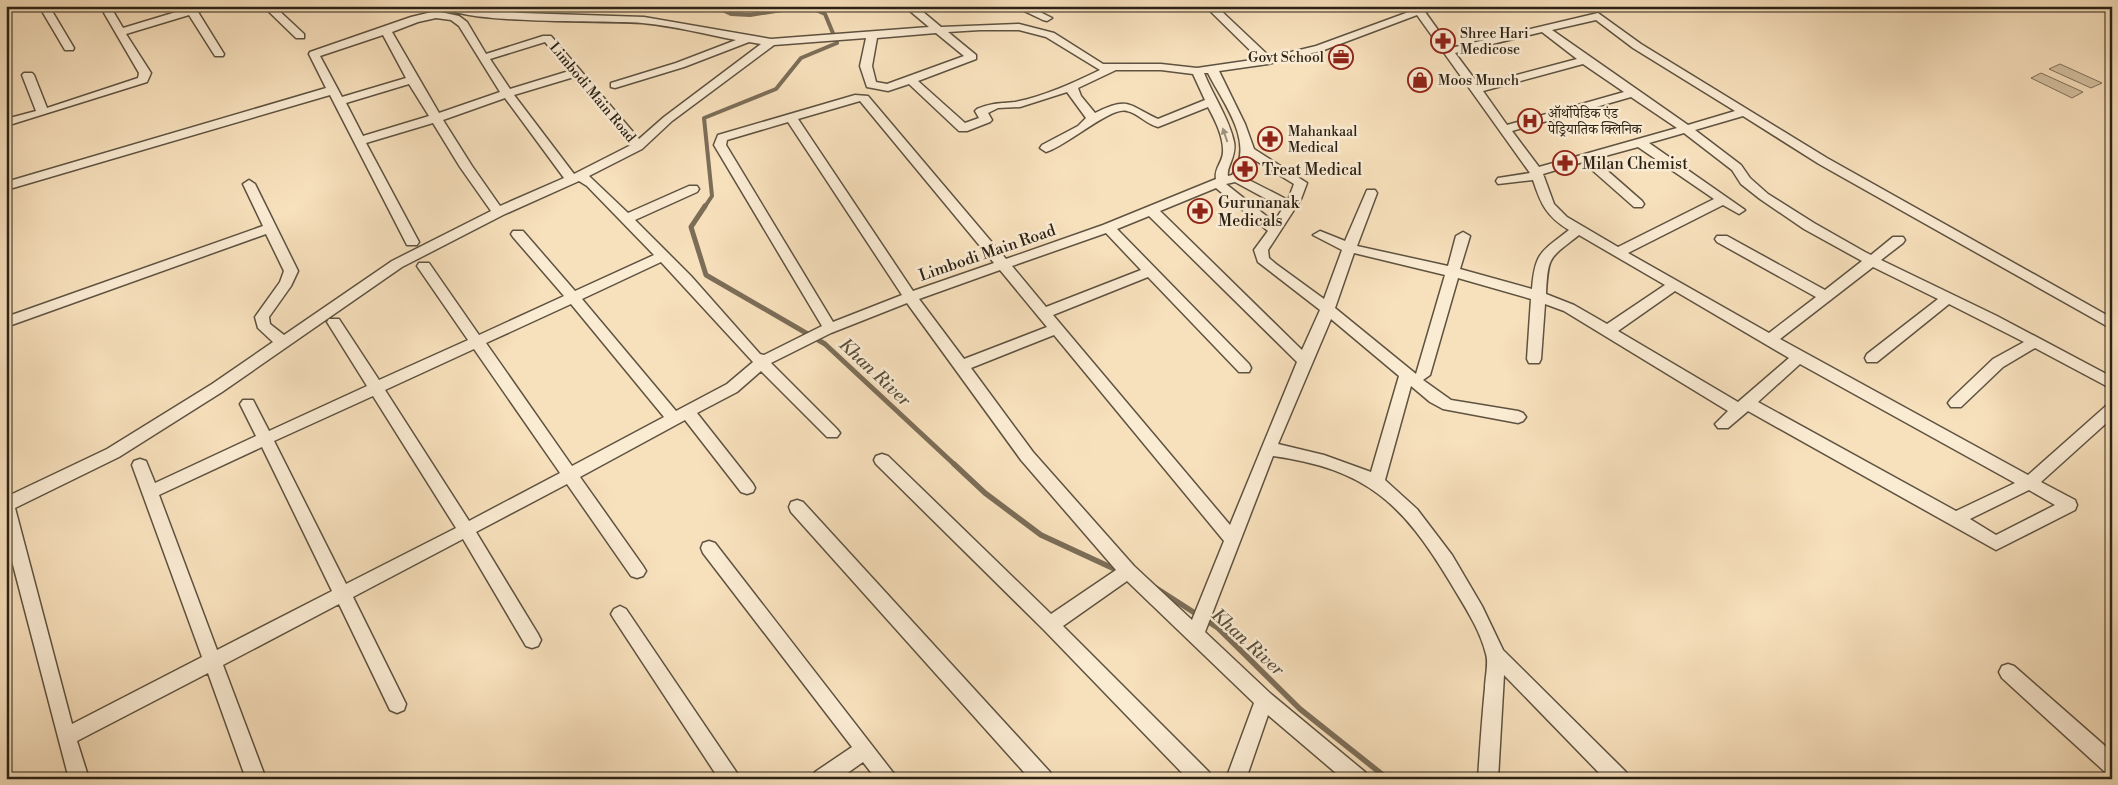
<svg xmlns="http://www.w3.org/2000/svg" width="2118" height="785" font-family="'Libre Bodoni','Noto Serif Devanagari',serif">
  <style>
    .green { fill: #d4c0a0; stroke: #80715b }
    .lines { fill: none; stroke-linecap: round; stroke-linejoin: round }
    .stream-far2 { stroke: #7c6d58; stroke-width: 4 }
    .stream-far1 { stroke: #7c6d58; stroke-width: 5 }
    .stream { stroke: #7c6d58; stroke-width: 5.5 }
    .minor-casing { stroke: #5e5240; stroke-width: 3 }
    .minor { fill: #faebd3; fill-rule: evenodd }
    .oneway { fill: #9d917e }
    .labels { text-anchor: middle; stroke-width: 5; stroke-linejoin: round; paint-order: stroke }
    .far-poi-label { font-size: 14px; fill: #2b2216; stroke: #faebd3; text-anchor: start }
    .far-street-label { font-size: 14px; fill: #2b2216; stroke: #faebd3 }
    .poi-label { font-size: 16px; fill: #2b2216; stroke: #faebd3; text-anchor: start }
    .street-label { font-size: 16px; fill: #2b2216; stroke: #faebd3 }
    .water-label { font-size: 18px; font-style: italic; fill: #5a4e3c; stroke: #faebd3 }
  </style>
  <rect width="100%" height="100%" fill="#f7e0bc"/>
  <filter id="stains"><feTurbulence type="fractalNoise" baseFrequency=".004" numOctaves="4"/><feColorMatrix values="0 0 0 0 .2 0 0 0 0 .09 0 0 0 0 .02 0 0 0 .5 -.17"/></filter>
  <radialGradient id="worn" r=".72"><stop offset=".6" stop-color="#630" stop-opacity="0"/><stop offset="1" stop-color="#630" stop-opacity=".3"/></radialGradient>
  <g class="green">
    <polygon points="2060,64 2102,83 2091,88 2049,69"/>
    <polygon points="2041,73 2083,92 2072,98 2031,78"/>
  </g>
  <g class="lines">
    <polyline class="stream-far2" points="704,208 712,196 704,118 776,89 801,58 837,43 825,14 807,6 750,15 731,14 714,6"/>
    <polyline class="stream-far1" points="705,206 691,227 706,275 825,344 955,465"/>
    <g class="stream">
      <polyline points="954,464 985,493 1041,535 1121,572"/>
      <polyline points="1156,588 1218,628 1300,709 1388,779"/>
    </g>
    <defs>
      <g id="minor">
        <polygon points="39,6 49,6 74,48 73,50 65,50"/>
        <polygon points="100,6 110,6 123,28 186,9 184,6 212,6 198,12 224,54 223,56 215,56 189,15 126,34 151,73 147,82 6,126 6,119 36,111 22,75 24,73 32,73 34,75 47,108 138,78 139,73"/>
        <polygon points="263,6 274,6 304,34 304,38 296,38"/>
        <path d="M442 6H462L521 13 644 17 771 39 929 27 904 6H916L941 27 1019 24 1054 33 1103 64H1161L1197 68 1259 59 1205 6H1216L1270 57 1316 46 1425 6H1443L1425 12 1451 48 1598 13 1641 44 1827 158 2112 318V329L1819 164 1743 116 1695 130 1741 165 1750 178 1768 194 1814 223 1865 252 1871 255 1893 237H1903L1905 240 1903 243 1881 260 1997 316 2112 377V389L2035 348 2003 367 1961 407H1951L1948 403 1951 399 1993 359 2024 342 1949 304 1877 362H1867L1865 358 1867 354 1938 299 1873 267 1780 339 2028 475 2107 405 2112 403V418L2041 482 2075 500 2077 505 2075 510 1996 550 1748 411 1728 428H1718L1715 424 1728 411 1564 311 1545 304 1541 359 1539 363H1529L1527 359 1531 299 1458 278 1430 375 1423 380 1451 400 1518 411 1523 413 1526 417 1523 421 1518 423 1443 409 1430 402 1411 386 1385 480 1417 509 1452 555 1482 606 1503 650 1626 772 1629 779H1605L1504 675 1498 779H1478C1480 748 1482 718 1485 688 1485 678 1489 663 1486 654 1480 629 1463 604 1450 582 1403 504 1367 469 1273 456L1205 632 1271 694 1365 772 1368 779H1343L1268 715 1246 779H1226L1254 703 1127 581 1063 626 1209 772 1212 779H1188L1044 630 876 464 874 460 876 456 882 454 888 456 1051 614 1116 570 1021 460 907 303 831 333 771 363 837 429 840 433 837 437H827L761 371 737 392 697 413 753 484 755 488 753 492 747 494 741 492 685 420 580 477 643 566 646 571 643 576 637 578 631 576 567 484 476 532 538 634 541 640 538 646 532 648 526 646 463 539 353 597 406 704 404 710 397 713 390 710 339 604 223 665 266 779H246L208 673 77 741 89 779H69L6 538V497L107 449 212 384 273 342 258 328 255 317 280 282 284 271 266 234 6 327V317L263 226 243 184 249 180 255 184 298 271 291 286 269 317 270 324 284 335 392 261 491 211 460 167 433 123 366 143 419 242 417 245H407L330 95 6 190V182L326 88 309 54 310 52 411 17 436 11 459 16 467 22 486 54 543 36H551L639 139 664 117 761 44 749 42 684 67 615 88 611 87V83L676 63 736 40C705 34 674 26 642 23 605 20 465 25 442 6ZM1417 15 1530 173 1498 178 1496 181 1498 184 1533 180C1541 204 1546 216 1569 230 1541 252 1535 252 1532 289L1460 269 1470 236 1463 232 1456 236 1448 266 1357 246 1377 193 1375 190H1367L1345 241 1320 231 1313 235 1342 250 1324 299 1276 264 1269 258 1268 250 1301 199 1307 183 1254 149 1245 124 1219 71 1268 64 1324 50ZM436 18 451 20 459 26 500 92 439 113 392 32 418 22ZM1596 20 1633 48 1735 111 1688 125 1552 30ZM980 30H1019L1046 37 1100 70C1075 82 1043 97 1015 102 999 104 994 102 977 109L975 111 979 118 965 123 918 81 976 59V55L948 32ZM1542 32 1577 59 1479 85 1455 53ZM936 33 964 56 887 84 876 82 872 66 877 38ZM383 35 406 78 342 97 320 56ZM866 38 860 66 867 87 888 91 909 84 959 131H967L990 122 992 120 988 113 998 108 1020 107 1067 92 1086 118 1078 126 1042 145 1040 148 1046 152C1067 146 1111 106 1127 111 1138 113 1146 124 1158 127L1208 107C1215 120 1224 137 1223 153 1222 163 1214 169 1216 179L1103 225 1006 259 868 96 855 95 718 135 714 145 822 326 764 355 760 354 691 276 635 220 697 192 699 189 697 186H689L628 213 589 176 642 149 672 121 774 45ZM545 42 569 71 510 89 490 59ZM1583 64 1624 92 1507 125 1483 91ZM1116 70H1161L1193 74 1205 100 1158 119C1128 105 1129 96 1095 113L1081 96 1078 88ZM1204 73H1208C1223 103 1256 143 1232 175L1228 176C1226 167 1237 156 1234 142 1229 118 1213 96 1204 73ZM574 77 631 145 574 174 514 95ZM409 84 429 116 363 136 346 103ZM1631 97 1677 128 1539 167 1512 131ZM505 98 564 178 500 206 472 166 443 120ZM860 101 994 263 913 291 798 119ZM788 122 902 295 833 322 726 145 727 140ZM1684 133 1732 170 1741 184 1760 199 1804 229 1862 261 1825 290 1727 236H1717L1715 239 1717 242 1816 297 1769 333 1628 253 1723 205 1739 214 1745 210 1649 143ZM1638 147 1714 199 1618 247 1567 217 1554 204 1543 174 1583 162 1634 207H1642L1644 204 1642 201 1594 159ZM1253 159 1294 184 1288 200 1243 177ZM579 181 587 186 654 255 575 291 523 231H513L511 234 513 237 564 296 479 335 429 263H419L417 266 419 269 468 340 379 380 339 319H329L327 322 367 386 269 431 253 400H243L240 404 256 436 155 483 146 461 140 459 134 461 132 465 202 657 72 724 15 508 119 457 222 392 402 267 503 215ZM1235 182 1283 208 1274 222 1226 184ZM1216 188 1268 231 1254 250 1258 262 1320 310 1302 350 1160 211ZM1149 216 1297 362 1230 525 1053 315 1148 277 1239 372H1249L1251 368 1249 364 1117 229ZM1106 233 1141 270 1046 307 1012 266ZM1579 235 1665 285 1607 324 1574 305 1546 294C1548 255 1549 259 1579 235ZM1354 253 1445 275 1416 374 1335 308ZM661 262 753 362 727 384 676 411 582 299ZM1000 270 1047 327 964 359 919 299ZM1675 291 1789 358 1738 402 1618 331ZM571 304 664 417 572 466 486 343ZM1331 319 1399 376 1371 472 1324 455 1278 444ZM1054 335 1224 541 1192 620 1134 566 1033 452 971 368ZM474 349 560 473 469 521 385 390ZM1800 364 2015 483 1956 511 1758 402ZM373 396 456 528 346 584 274 441ZM262 447 332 591 217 650 159 495ZM2029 490 2055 505 1996 535 1970 519Z"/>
        <polygon points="1014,6 1028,6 1052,18 1047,21 1043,20"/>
        <polygon points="797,500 803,502 1050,772 1053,779 1030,779 791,512 789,507 791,502"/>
        <polygon points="709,541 715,543 898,779 876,779 863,762 839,779 812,779 815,772 852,747 703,553 701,548 703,543"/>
        <polygon points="620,606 626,609 741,779 719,779 614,619 611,614 614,609"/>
        <polygon points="2008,664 2014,666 2112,752 2112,774 2105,772 2002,678 1999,672 2002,666"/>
      </g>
    </defs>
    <use href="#minor" class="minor-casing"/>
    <use href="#minor" class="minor"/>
  </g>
  <defs><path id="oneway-solid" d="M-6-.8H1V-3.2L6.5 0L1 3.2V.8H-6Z" transform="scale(1.25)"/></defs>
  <use class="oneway" href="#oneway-solid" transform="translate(1225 135) rotate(-109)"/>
  <defs>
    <symbol id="pharmacy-ring" viewBox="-11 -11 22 22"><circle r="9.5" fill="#faebd3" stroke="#8f2418" stroke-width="1.5"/><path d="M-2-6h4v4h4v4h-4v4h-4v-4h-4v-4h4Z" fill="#8f2418"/></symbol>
    <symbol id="office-ring" viewBox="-11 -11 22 22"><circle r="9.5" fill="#faebd3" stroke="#8f2418" stroke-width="1.5"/><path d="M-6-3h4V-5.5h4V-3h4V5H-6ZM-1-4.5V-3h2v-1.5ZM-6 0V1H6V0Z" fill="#8f2418"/></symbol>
    <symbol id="shop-ring" viewBox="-11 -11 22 22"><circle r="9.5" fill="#faebd3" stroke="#8f2418" stroke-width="1.5"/><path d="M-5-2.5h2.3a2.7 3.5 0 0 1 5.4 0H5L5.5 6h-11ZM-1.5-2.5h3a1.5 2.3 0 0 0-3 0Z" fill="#8f2418"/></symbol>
    <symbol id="hospital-ring" viewBox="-11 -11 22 22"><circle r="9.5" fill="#faebd3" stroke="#8f2418" stroke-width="1.5"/><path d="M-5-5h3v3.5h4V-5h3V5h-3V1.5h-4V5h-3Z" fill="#8f2418"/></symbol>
  </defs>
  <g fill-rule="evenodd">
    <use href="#pharmacy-ring" x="1429" y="27" width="28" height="28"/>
    <use href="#office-ring" x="1327" y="43" width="28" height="28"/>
    <use href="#shop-ring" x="1406" y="66" width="28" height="28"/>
    <use href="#hospital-ring" x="1516" y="107" width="28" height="28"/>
    <use href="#pharmacy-ring" x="1256" y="125" width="28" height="28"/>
    <use href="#pharmacy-ring" x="1551" y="149" width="28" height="28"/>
    <use href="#pharmacy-ring" x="1231" y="155" width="28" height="28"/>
    <use href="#pharmacy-ring" x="1186" y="197" width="28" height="28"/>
  </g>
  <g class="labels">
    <g class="far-poi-label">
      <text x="1460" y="38">Shree Hari<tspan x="1460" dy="16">Medicose</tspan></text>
      <text x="1324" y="62" text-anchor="end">Govt School</text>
      <text x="1438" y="85">Moos Munch</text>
      <text x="1548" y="118">ऑर्थोपेडिक एंड<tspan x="1548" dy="16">पेड्रियातिक क्लिनिक</tspan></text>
      <text x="1288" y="136">Mahankaal<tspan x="1288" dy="16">Medical</tspan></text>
    </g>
    <g class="far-street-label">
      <text transform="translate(593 92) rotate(50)" y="5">Limbodi Main Road</text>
    </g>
    <g class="poi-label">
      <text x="1582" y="169">Milan Chemist</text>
      <text x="1262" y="175">Treat Medical</text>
      <text x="1218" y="208">Gurunanak<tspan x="1218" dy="18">Medicals</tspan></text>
    </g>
    <g class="street-label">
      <text transform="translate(987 252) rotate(-19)" y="6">Limbodi Main Road</text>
    </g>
    <g class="water-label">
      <text transform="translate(875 372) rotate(43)" y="6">Khan River</text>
      <text transform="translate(1248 642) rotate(42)" y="6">Khan River</text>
    </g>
  </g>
  <rect width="2118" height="785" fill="none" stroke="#f7e0bc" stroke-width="25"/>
  <rect x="8" y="8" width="2103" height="770" fill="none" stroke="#2b2216" stroke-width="2.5"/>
  <rect x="12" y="12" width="2093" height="760" fill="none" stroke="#2b2216"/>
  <rect width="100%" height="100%" filter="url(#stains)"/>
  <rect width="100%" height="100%" fill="url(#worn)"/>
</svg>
